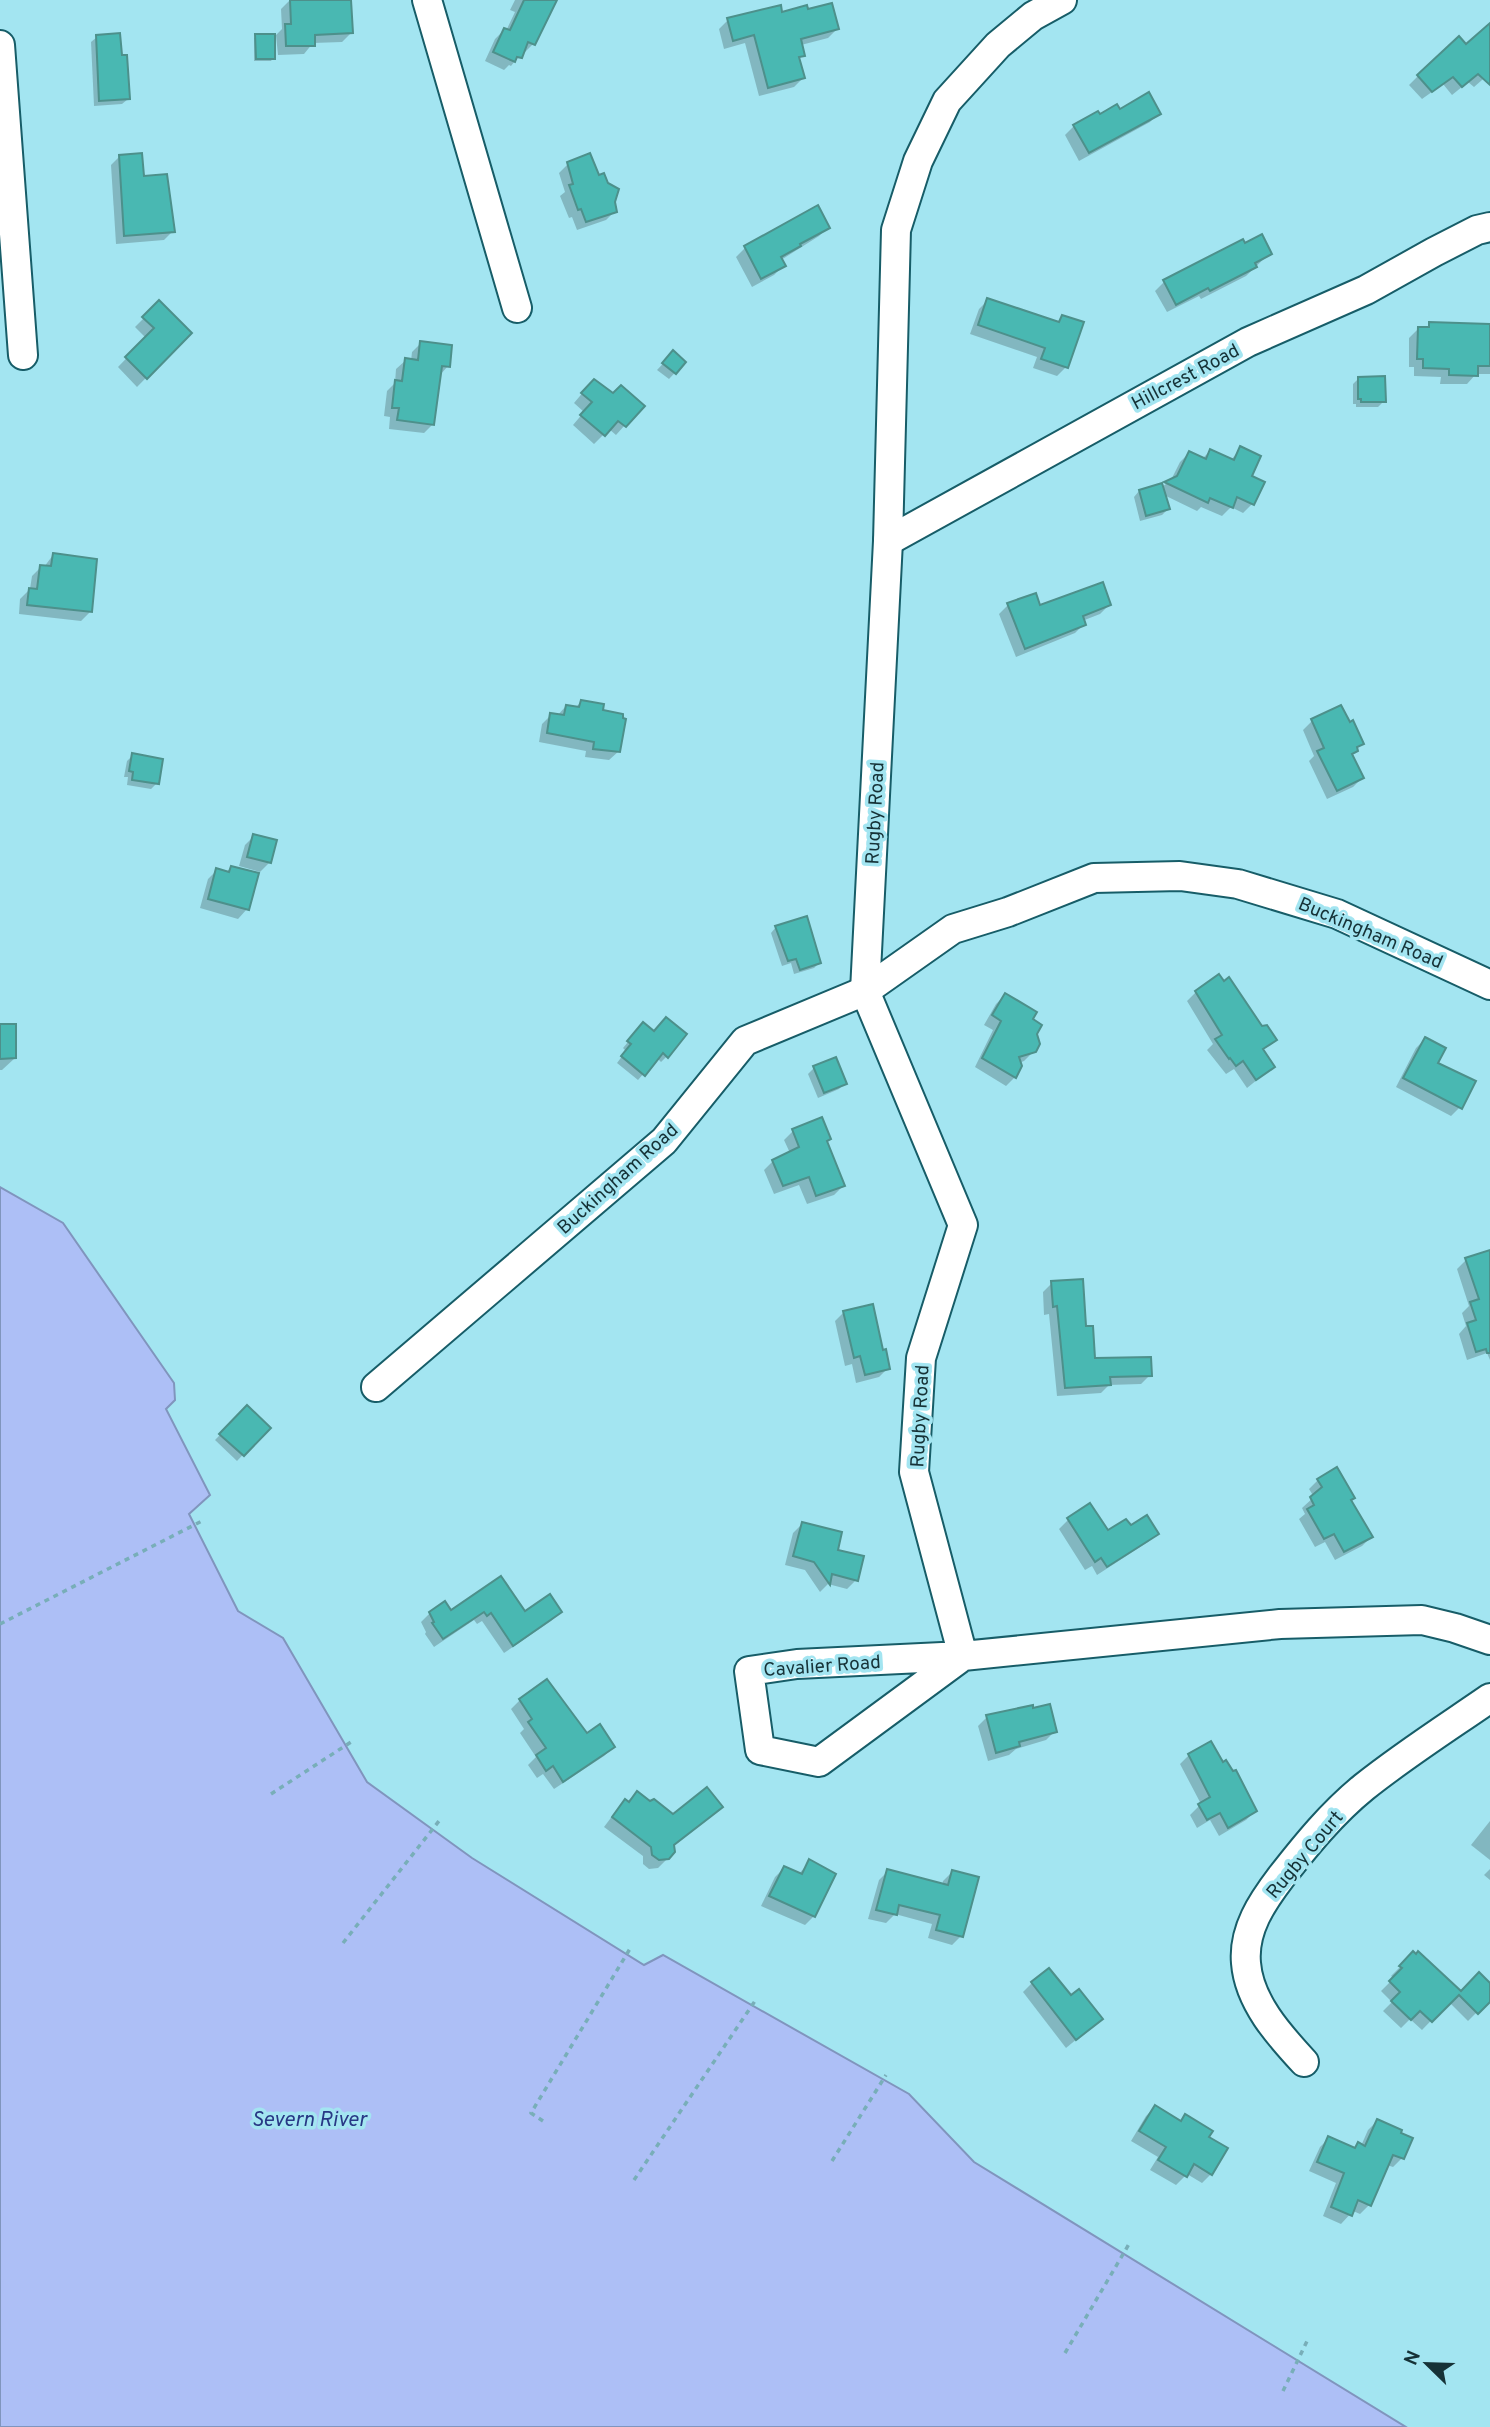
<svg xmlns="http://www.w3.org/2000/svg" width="1490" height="2427" font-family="Overpass,sans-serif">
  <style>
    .water { fill: #adbff6; stroke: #8095bd; stroke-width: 2 }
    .shadow { fill: #0003 }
    .building { fill: #49b8b2; stroke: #4d908b; stroke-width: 2 }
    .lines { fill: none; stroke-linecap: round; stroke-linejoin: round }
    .minor-casing { stroke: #175d68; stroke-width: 32 }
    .path { stroke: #78aeb8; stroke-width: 3.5; stroke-dasharray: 5 5; stroke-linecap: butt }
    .minor { stroke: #fff; stroke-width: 28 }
    .labels { text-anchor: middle; stroke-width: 7; stroke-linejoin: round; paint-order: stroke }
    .street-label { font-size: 19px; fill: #163237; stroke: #a3e5f1 }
    .water-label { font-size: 21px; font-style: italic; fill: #283885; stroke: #a3e5f1 }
  </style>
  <rect width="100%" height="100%" fill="#a3e5f1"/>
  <polygon class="water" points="0,1187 63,1223 174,1383 175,1400 166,1409 210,1495 189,1514 238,1611 283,1638 367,1782 472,1858 644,1965 663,1955 909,2094 974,2162 1406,2427 0,2427"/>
  <g class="shadow">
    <polygon points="290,0 313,0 351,33 342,42 313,43 304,54 278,55 276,35 282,29 281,9"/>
    <polygon points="515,0 554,0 533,44 524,53 522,52 511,66 509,65 504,70 485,61 495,39 504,30 506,31 515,12 510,10"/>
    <polygon points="807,12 837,29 828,38 801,45 803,55 798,60 803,78 794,87 759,96 745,43 724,49 719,29 728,20"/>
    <polygon points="1490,28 1490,73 1474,87 1468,82 1452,95 1443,84 1422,99 1409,85 1418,76"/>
    <polygon points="256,36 273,58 271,61 254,61 254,38"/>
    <polygon points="97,37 128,99 122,104 94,106 91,42"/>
    <polygon points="1119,111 1159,113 1150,122 1079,161 1065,135 1074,126"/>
    <polygon points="120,156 143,178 173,231 164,240 116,244 111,165"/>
    <polygon points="568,164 598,177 613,202 615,211 606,220 577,230 572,217 569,218 560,196 565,192 559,173"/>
    <polygon points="828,227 819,236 781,260 783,266 774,275 752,287 736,257 745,248"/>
    <polygon points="1245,245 1270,253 1246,276 1201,299 1199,296 1167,312 1155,291 1164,282"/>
    <polygon points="988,300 1056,323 1063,317 1066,367 1057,376 1033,368 1037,357 970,334 979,309"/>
    <polygon points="159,303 190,333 137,387 118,367 146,338 135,327"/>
    <polygon points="1430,324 1490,325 1490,374 1476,374 1467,384 1440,384 1441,377 1414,376 1414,367 1409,367 1409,338 1418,329 1425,329"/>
    <polygon points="421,343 448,366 439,376 433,424 424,433 389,429 390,417 384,416 387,391 395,383 396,369 406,360 411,361 412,352"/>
    <polygon points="673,353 684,363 669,379 657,370"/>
    <polygon points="1359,378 1384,401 1378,407 1356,407 1356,404 1353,404 1353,384"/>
    <polygon points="585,390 613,395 642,406 616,435 609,429 594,444 573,425 584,412 574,403"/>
    <polygon points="1241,448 1250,477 1252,504 1243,513 1231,507 1222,516 1201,507 1197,511 1164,495 1168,509 1162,515 1140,521 1134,497 1139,491 1162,487 1171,480 1180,462 1189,453 1202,459 1210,451 1231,460"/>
    <polygon points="53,555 90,612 81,621 19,614 20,599 30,589 32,576 41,567 44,567"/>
    <polygon points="1008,605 1039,607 1109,605 1100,614 1082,621 1084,624 1075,633 1016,657 999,614"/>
    <polygon points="581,702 601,712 619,751 609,760 585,757 586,751 539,742 542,724 551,715 557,716 566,706 575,708"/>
    <polygon points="1340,707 1362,743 1351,756 1362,778 1353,787 1327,799 1309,761 1314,756 1303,730 1312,721"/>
    <polygon points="133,755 157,783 151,789 127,785 128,777 124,777 127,761"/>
    <polygon points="254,836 269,863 260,872 239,866 245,845"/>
    <polygon points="231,867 247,909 238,919 200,908 208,879 217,870 226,873"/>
    <polygon points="776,927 819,963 814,968 794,974 791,963 782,966 771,933"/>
    <polygon points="1196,992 1275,1039 1262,1051 1273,1067 1247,1088 1234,1069 1226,1074 1207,1050 1213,1044 1187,1001"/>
    <polygon points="1005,995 1030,1020 1035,1034 1034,1051 1024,1061 1019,1063 1015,1077 1006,1086 975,1067 993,1030 984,1025 996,1004"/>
    <polygon points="0,1024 15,1058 2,1070 0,1070"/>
    <polygon points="643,1024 667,1056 661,1062 657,1058 638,1080 617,1063 626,1051 623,1048"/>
    <polygon points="1425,1039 1436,1064 1460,1107 1451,1116 1396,1087 1416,1048"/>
    <polygon points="835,1059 845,1083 839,1089 818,1098 808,1074 814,1068"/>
    <polygon points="793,1131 825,1142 843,1186 834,1195 807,1204 799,1185 774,1194 764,1170 773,1161 790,1153 784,1140"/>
    <polygon points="1490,1252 1490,1360 1487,1353 1467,1360 1459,1334 1466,1326 1462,1313 1469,1306 1457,1269 1466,1260"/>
    <polygon points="1052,1283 1084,1328 1093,1360 1150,1375 1141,1384 1109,1385 1101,1393 1057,1396 1049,1314 1044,1315 1043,1292"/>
    <polygon points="871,1306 888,1368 879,1377 856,1383 852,1364 845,1366 835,1321 844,1312"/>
    <polygon points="247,1407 268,1428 237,1461 215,1440"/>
    <polygon points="1318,1480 1350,1501 1371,1537 1362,1546 1335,1560 1325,1542 1315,1547 1299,1519 1305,1514 1302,1508 1314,1497 1309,1489"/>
    <polygon points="1090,1505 1107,1532 1130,1528 1157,1533 1148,1542 1097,1575 1092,1566 1085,1570 1059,1529 1068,1520"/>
    <polygon points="802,1524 836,1551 856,1580 847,1589 828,1584 820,1592 805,1570 785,1565 793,1533"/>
    <polygon points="501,1578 525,1613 560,1612 551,1621 504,1653 482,1621 477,1624 474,1620 434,1647 425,1634 426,1632 421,1622 430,1613 451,1612"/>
    <polygon points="520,1700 587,1735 613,1747 604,1756 554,1789 543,1774 537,1778 528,1765 536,1757 520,1733 524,1729 511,1709"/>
    <polygon points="987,1717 1055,1731 1046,1740 1016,1749 1009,1755 988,1761 978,1726"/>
    <polygon points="1189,1755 1255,1811 1246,1820 1219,1836 1210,1820 1197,1828 1190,1815 1201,1804 1180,1764"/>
    <polygon points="637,1793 673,1816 720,1807 672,1846 668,1858 658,1868 649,1869 643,1864 643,1856 604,1827 616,1811"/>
    <polygon points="1490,1821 1490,1860 1471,1845"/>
    <polygon points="810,1861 814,1916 805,1925 761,1906 775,1877 784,1868 798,1875"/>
    <polygon points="1490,1869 1490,1880 1484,1875"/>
    <polygon points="888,1871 942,1886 943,1881 952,1872 961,1936 952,1945 928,1938 932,1924 895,1914 886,1923 868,1919 879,1880"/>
    <polygon points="1413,1954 1461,1993 1490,1985 1490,1999 1468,2021 1449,2002 1422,2030 1410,2019 1401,2028 1383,2011 1392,2002 1381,1991 1394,1978 1391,1976"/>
    <polygon points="1032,1983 1101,2019 1066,2048 1023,1992"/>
    <polygon points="1155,2107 1207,2138 1211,2174 1202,2183 1187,2174 1176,2185 1150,2170 1158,2157 1131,2141 1146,2116"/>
    <polygon points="1377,2121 1402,2158 1393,2167 1387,2165 1369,2205 1360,2214 1353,2211 1341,2224 1323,2216 1336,2183 1309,2171 1320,2147 1329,2138 1353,2149 1358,2144 1361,2146 1368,2130"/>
  </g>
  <g class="building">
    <polygon points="290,0 351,0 353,33 315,35 315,46 286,46 285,24 291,24"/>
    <polygon points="524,0 557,0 535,45 528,42 522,58 517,57 515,62 493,52 504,28 510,30"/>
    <polygon points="832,3 839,29 801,39 805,56 799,57 805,78 768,88 754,35 733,41 727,18 781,5 782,12 807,5 808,9"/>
    <polygon points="1490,23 1490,85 1478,74 1462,87 1453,77 1432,92 1417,75 1459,36 1466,44"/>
    <polygon points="120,33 122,55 127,55 130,99 99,101 96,35"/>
    <polygon points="255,34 275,34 275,59 256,59"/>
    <polygon points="1149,92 1161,114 1089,153 1073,125 1098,111 1100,114 1117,104 1120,109"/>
    <polygon points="142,153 144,176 167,174 175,232 124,236 119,155"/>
    <polygon points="590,153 599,175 604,173 608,183 619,189 615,202 617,212 586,222 581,209 578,210 569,185 573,184 567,162"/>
    <polygon points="818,205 830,228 800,244 801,246 781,257 786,266 761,279 744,246"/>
    <polygon points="1262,234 1272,254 1255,263 1257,267 1210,291 1208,288 1176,305 1163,280 1243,239 1245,243"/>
    <polygon points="987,298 1059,322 1062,315 1084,322 1068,368 1041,359 1045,348 978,325"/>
    <polygon points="159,300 192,333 147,379 125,357 154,328 142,317"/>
    <polygon points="1429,322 1490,324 1490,366 1478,366 1478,376 1449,375 1449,369 1423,368 1423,359 1417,359 1418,327 1429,327"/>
    <polygon points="420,341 452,345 450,367 442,366 434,425 397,420 399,408 392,408 395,380 402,381 405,358 418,360"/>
    <polygon points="673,350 686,362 676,374 662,363"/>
    <polygon points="1385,376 1386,402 1361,402 1361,399 1358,399 1358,377"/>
    <polygon points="594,379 613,393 621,385 645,406 626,427 618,421 605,436 580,415 592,402 581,393"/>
    <polygon points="1240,446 1261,456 1252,476 1265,482 1254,505 1237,497 1233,508 1210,498 1208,503 1164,482 1177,476 1189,451 1206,459 1210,449 1234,460"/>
    <polygon points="1162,483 1170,509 1146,516 1139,490"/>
    <polygon points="53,553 97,559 92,612 27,605 29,588 37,589 40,565 51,566"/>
    <polygon points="1103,582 1111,605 1083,616 1086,625 1025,649 1007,603 1036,593 1040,605"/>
    <polygon points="581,700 604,704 603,710 623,714 623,718 626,719 620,752 593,749 594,742 547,733 550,713 564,715 566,705 579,707"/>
    <polygon points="1341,705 1350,722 1353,720 1364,744 1357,747 1358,751 1352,754 1364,778 1337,791 1317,751 1324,748 1311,719"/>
    <polygon points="132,753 163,759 159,784 132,780 133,772 129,771"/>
    <polygon points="253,834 277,840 271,863 247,857"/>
    <polygon points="231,866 259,873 249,910 208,899 216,868 229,872"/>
    <polygon points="807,916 821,963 800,970 796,959 788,961 775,926"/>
    <polygon points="1219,974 1224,981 1229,977 1262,1026 1267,1025 1277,1040 1263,1049 1275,1067 1256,1080 1243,1061 1236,1066 1230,1058 1229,1059 1215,1039 1222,1035 1195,991"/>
    <polygon points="1005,993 1037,1012 1033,1019 1042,1025 1037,1034 1040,1044 1036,1052 1019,1057 1022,1066 1016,1078 982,1058 1001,1021 992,1015"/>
    <polygon points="666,1017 687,1034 668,1058 663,1053 645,1076 621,1056 631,1044 627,1041 643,1022 654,1031"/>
    <polygon points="0,1024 16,1024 16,1058 0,1059"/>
    <polygon points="1425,1037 1446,1048 1438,1063 1476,1081 1462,1109 1403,1078"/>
    <polygon points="836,1057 847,1084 824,1093 813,1066"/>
    <polygon points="822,1117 831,1139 827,1141 845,1186 816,1196 809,1177 783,1186 772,1160 799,1147 792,1129"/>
    <polygon points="1490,1250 1490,1353 1487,1353 1486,1349 1476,1352 1467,1323 1476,1320 1470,1302 1479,1299 1465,1258"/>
    <polygon points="1083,1279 1086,1326 1093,1326 1095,1358 1151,1357 1152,1376 1110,1377 1111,1385 1065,1388 1057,1306 1053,1307 1051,1281"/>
    <polygon points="873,1304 883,1350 886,1349 890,1369 865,1375 860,1356 854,1358 843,1311"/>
    <polygon points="247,1405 271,1428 244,1456 219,1434"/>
    <polygon points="1337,1467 1355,1498 1351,1500 1373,1537 1344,1552 1334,1534 1324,1539 1307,1509 1314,1505 1310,1497 1322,1487 1317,1479"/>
    <polygon points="1090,1503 1108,1530 1126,1519 1131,1525 1147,1515 1159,1534 1107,1567 1101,1558 1095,1562 1067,1518"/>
    <polygon points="802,1522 842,1532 838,1550 864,1556 858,1581 832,1574 830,1585 814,1562 793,1556"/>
    <polygon points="501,1576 525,1611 550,1594 562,1612 513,1646 491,1613 487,1616 484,1612 443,1639 432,1623 434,1622 429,1612 445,1601 451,1610"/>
    <polygon points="547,1679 587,1733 600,1724 615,1747 563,1782 553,1766 546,1771 536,1755 546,1748 528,1722 532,1719 519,1699"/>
    <polygon points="1050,1704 1057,1732 1019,1742 1020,1746 996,1753 986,1715 1033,1705 1033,1708"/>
    <polygon points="1211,1741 1223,1762 1226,1760 1233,1771 1236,1770 1257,1811 1228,1828 1220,1813 1207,1820 1198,1804 1210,1797 1188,1754"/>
    <polygon points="707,1787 723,1807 674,1845 675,1852 669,1859 659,1860 652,1855 651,1847 612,1817 625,1799 629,1802 637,1791 650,1801 654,1799 673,1814"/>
    <polygon points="809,1859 836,1874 815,1917 769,1896 784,1866 802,1874"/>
    <polygon points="887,1869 948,1885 952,1870 979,1877 963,1937 936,1930 940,1915 899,1905 897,1915 876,1910"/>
    <polygon points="1413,1951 1416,1954 1418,1951 1461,1991 1479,1972 1490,1983 1490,2002 1478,2014 1459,1995 1432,2022 1420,2011 1411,2020 1391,2001 1400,1992 1389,1981 1402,1968 1399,1966"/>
    <polygon points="1049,1968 1071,1995 1079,1989 1103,2019 1076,2040 1031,1982"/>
    <polygon points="1155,2105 1181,2121 1185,2114 1213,2131 1209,2137 1228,2148 1212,2175 1194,2164 1187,2177 1158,2160 1166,2147 1139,2131"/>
    <polygon points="1377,2119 1402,2130 1401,2133 1413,2138 1404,2159 1393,2155 1371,2206 1358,2200 1352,2216 1331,2207 1344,2173 1317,2162 1328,2136 1355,2148 1358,2142 1365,2146"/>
  </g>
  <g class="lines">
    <defs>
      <g id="minor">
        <polyline points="427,0 517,308"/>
        <polyline points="1062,0 1033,16 998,45 947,101 918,161 896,230 888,541 865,991 963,1225 921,1358 914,1472 963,1656 819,1762 760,1750 749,1671 797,1664 963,1656 1280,1624 1422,1620 1455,1628 1490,1640"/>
        <polyline points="0,45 23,355"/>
        <polyline points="888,541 1248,342 1366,290 1434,252 1477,230 1490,227"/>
        <polyline points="376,1387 664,1141 745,1041 865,991 953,929 1008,912 1094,878 1180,876 1238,884 1337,914 1490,985"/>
        <path d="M1304 2062C1279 2035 1249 2002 1246 1963 1243 1930 1262 1902 1281 1877 1306 1845 1332 1813 1364 1787 1404 1755 1448 1727 1490 1698"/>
      </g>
    </defs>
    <use href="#minor" class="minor-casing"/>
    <g class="path">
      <polyline points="0,1624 202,1521"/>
      <polyline points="271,1794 351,1742"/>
      <polyline points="343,1943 439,1821"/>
      <polyline points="543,2121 531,2113 631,1947"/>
      <polyline points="832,2161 886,2075"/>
      <polyline points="634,2180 757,1998"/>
      <polyline points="1065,2353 1129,2244"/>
      <polyline points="1283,2391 1308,2339"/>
    </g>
    <use href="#minor" class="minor"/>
  </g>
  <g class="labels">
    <g class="street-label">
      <text transform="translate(1185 376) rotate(-28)" y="7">Hillcrest Road</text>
      <text transform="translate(874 813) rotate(-87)" y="7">Rugby Road</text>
      <text transform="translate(1371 932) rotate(23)" y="7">Buckingham Road</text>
      <text transform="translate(617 1178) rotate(-42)" y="7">Buckingham Road</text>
      <text transform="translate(919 1416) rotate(-87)" y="7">Rugby Road</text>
      <text transform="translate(822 1665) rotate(-4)" y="7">Cavalier Road</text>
      <text transform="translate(1304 1854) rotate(-50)" y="7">Rugby Court</text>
    </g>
    <g class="water-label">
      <text x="309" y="2126">Severn River</text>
    </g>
  </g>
  <g transform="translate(1427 2364) rotate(293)" stroke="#a3e5f1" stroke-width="5" paint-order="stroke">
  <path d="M0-5L12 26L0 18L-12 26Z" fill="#163237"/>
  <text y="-10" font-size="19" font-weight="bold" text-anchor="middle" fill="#163237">N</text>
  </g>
</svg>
